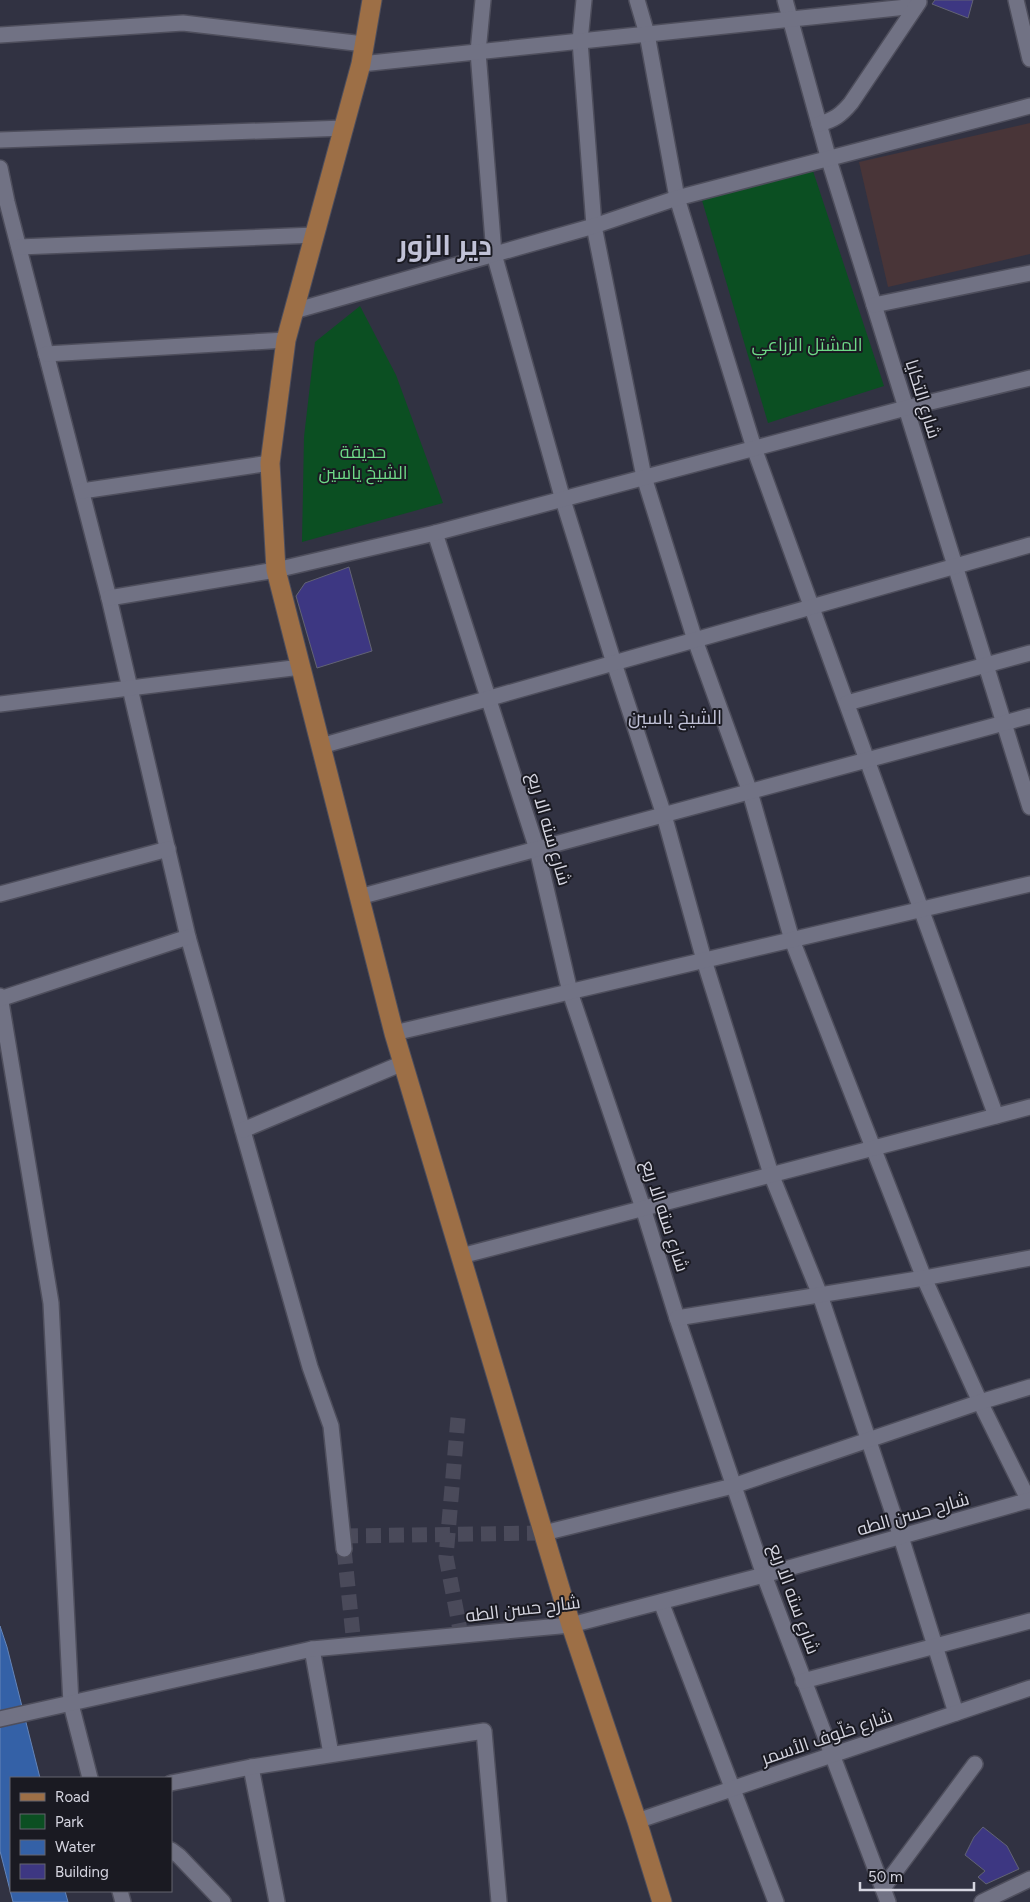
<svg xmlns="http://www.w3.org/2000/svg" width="1030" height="1902" font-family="Figtree,Cairo,sans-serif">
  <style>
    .education { fill: #493538 }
    .green { fill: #0b4f22 }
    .water { fill: #3461a7; stroke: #6484b8 }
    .building { fill: #3d3782; stroke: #626374 }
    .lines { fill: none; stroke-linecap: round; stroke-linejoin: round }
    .minor-tunnel { stroke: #4a4a5a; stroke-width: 15; stroke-dasharray: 15 8; stroke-linecap: butt }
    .minor-casing { stroke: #4e4e5c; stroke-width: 18 }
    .major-casing { stroke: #4e4e5c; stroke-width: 21 }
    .minor { stroke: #717284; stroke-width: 15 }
    .major { stroke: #9d6f46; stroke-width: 19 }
    .labels { text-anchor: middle; stroke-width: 4; stroke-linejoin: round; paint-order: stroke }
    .park-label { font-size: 18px; fill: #6ed987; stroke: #1a1a22 }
    .street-label { font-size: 18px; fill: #d5d5e0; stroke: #1a1a22 }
    .neighbourhood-label { font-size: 19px; fill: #c1c2d7; stroke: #1a1a22 }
    .town-label { font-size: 28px; font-weight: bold; fill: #c1c2d7; stroke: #1a1a22 }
  </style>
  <rect width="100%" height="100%" fill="#313242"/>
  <polygon class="education" points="1030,123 1030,254 888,287 859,162"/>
  <g class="green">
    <polygon points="813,171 884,386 768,423 701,197"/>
    <polygon points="360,306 396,375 443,503 302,542 304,437 315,342"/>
  </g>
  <polygon class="water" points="0,1626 7,1647 40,1778 11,1778 11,1891 65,1891 68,1902 13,1902 0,1851"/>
  <g class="building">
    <polygon points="935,0 973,0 968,18 932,4"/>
    <polygon points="349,567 372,651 317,668 296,596 305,583"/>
    <polygon points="983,1827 1007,1846 1019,1869 986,1884 978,1877 985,1871 965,1855 974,1837"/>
  </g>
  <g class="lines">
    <g class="minor-tunnel">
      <polyline points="458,1418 446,1557 461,1635"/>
      <polyline points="343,1536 544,1533"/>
      <polyline points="344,1549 354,1645"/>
    </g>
    <defs>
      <g id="minor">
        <polyline points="483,0 478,52 494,254 563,500 614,663 664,815 704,960 771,1174 820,1295 901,1537 956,1713"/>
        <polyline points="584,0 580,41 594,226 644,477 695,640 750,792 792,940 924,1278 980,1402 1029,1501"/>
        <polyline points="637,0 647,34 677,198 754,448 996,1116"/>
        <polyline points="785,0 829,160 1030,807"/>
        <polyline points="1016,0 1030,59"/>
        <polyline points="0,35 183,23 364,44"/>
        <polyline points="361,64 916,6"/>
        <path d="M819 124C834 120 841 115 851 103L919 2"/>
        <polyline points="0,140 345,128"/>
        <polyline points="0,168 7,202 109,598 188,937 310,1367 331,1426 344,1549"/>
        <polyline points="19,247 315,235"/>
        <polyline points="874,305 1030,273"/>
        <polyline points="294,311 594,226 677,198 1030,106"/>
        <polyline points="46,354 286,340"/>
        <polyline points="82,491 270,463"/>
        <polyline points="435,533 537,849 570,992 643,1208 677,1318 764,1575 888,1902"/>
        <polyline points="109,598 276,570 435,533 906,408 1030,378"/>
        <polyline points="847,703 1030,653"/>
        <polyline points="0,704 301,667"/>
        <polyline points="321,746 1030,545"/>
        <polyline points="0,894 168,849"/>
        <polyline points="359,897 1030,716"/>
        <polyline points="0,996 51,1303 71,1704 90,1778"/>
        <polyline points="0,999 188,937"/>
        <polyline points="394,1033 1030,884"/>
        <polyline points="243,1130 403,1063"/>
        <polyline points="461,1256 1030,1107"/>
        <polyline points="677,1318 924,1278 1030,1258"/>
        <polyline points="544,1533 733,1486 980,1402 1030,1387"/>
        <polyline points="661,1602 776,1902"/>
        <polyline points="312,1649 331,1754"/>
        <polyline points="803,1681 1030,1621"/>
        <polyline points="0,1719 312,1649 571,1625 764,1575 1030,1500"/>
        <polyline points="251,1767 277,1902"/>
        <polyline points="171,1783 251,1767 484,1731 499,1902"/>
        <polyline points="637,1821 1030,1688"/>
        <polyline points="171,1850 179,1856 223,1902"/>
        <polyline points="883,1888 975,1764"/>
        <polyline points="120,1891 123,1902"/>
        <polyline points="982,1902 1030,1879"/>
      </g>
      <polyline id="major" points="372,0 361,64 286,340 270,463 276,570 394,1033 571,1625 637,1821 662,1902"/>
    </defs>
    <use href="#minor" class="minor-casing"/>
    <use href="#major" class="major-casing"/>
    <use href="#minor" class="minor"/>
    <use href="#major" class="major"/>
  </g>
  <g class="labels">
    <g class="park-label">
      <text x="807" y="351">المشتل الزراعي</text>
      <text x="363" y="458">حديقة<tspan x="363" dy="21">الشيخ ياسين</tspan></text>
    </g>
    <g class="street-label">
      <text transform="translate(923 399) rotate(73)" y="6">شارع التكايا</text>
      <text transform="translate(549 829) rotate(74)" y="6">شارع سته الا ربع</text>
      <text transform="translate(665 1216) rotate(72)" y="6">شارع سته الا ربع</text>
      <text transform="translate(913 1514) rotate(-16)" y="6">شارح حسن الطه</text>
      <text transform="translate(794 1599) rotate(70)" y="6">شارع سته الا ربع</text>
      <text transform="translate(523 1609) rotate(-7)" y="6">شارح حسن الطه</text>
      <text transform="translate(827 1737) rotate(-19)" y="6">شارع خلّوف الأسمر</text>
    </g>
    <g class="neighbourhood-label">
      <text x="675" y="724">الشيخ ياسين</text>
    </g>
    <g class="town-label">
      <text x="445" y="255">دير الزور</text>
    </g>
  </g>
  <rect x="10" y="1777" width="162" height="115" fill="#1a1a22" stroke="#65656e"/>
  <rect x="20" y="1793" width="25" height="8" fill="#9d6f46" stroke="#65656e"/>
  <text x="55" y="1802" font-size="15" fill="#d5d5e0">Road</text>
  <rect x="20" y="1814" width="25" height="15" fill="#0b4f22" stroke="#65656e"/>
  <text x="55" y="1827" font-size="15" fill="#d5d5e0">Park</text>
  <rect x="20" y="1840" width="25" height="15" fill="#3461a7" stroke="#65656e"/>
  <text x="55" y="1852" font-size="15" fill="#d5d5e0">Water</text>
  <rect x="20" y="1864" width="25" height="15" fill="#3d3782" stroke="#65656e"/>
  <text x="55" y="1877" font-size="15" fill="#d5d5e0">Building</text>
  <path d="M860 1882v8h114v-8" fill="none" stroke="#d5d5e0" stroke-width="2.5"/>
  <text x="868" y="1882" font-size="15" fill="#d5d5e0" stroke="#1a1a22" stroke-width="4" paint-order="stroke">50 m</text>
</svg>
